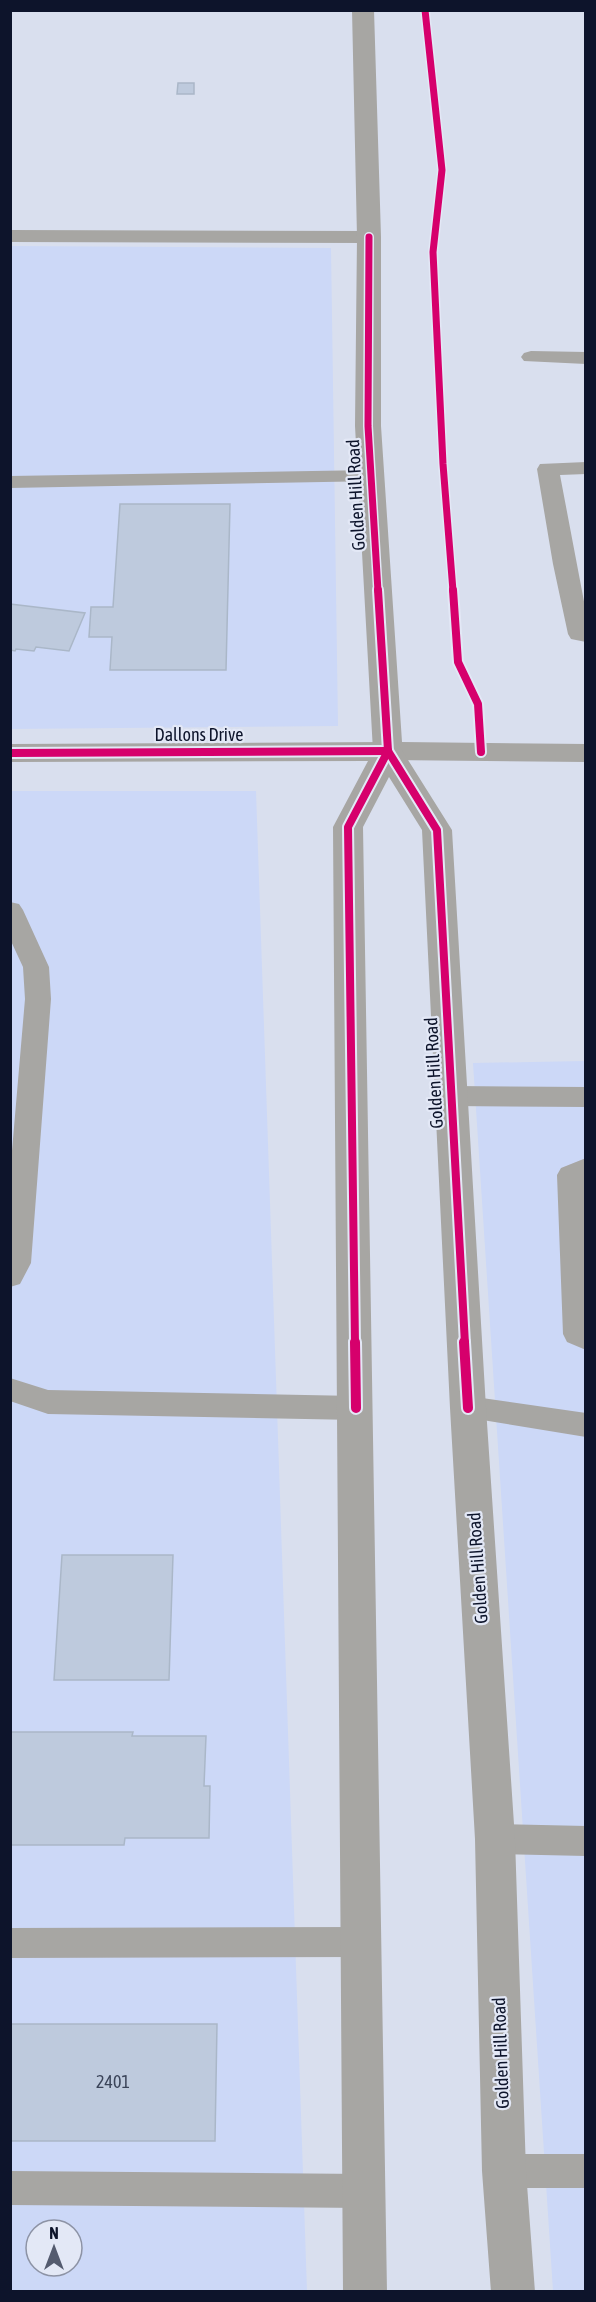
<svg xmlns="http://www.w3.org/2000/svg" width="596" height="2302" font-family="'Asap Condensed',sans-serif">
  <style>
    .built { fill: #ccd8f7; fill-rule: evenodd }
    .building { fill: #becadd; stroke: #aab7c8; stroke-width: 1.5 }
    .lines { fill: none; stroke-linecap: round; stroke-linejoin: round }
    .service { fill: #a7a6a3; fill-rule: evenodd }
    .minor { fill: #a7a6a3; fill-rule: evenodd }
    .tertiary { fill: #a7a6a3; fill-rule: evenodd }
    .cycleway-far2-casing { stroke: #e3e8f6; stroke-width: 10 }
    .cycleway-far1-casing { stroke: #e3e8f6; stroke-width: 12 }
    .cycleway-casing { stroke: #e3e8f6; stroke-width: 14 }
    .cycleway-far2 { stroke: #d6006c; stroke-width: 7 }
    .cycleway-far1 { stroke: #d6006c; stroke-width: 8 }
    .cycleway { stroke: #d6006c; stroke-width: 10 }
    .labels { text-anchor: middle; stroke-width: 4.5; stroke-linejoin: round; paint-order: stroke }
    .street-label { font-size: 18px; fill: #0d142b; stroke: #e3e8f6 }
    .near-number-label { font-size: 18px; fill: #3b4459 }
  </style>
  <rect width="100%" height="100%" fill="#d9dfee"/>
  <g class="built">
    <polygon points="10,246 331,248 338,726 11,729"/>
    <path d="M11 791H256L307 2291 11 2292ZM36 2230H72V2266H36Z"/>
    <polygon points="585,1061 585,2291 553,2291 473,1063"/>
  </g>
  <g class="building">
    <polygon points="178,83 194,83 194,94 177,94"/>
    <polygon points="120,504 230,504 226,670 110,670 112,637 89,637 91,607 113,607"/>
    <polygon points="10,604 85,613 69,651 36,647 34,651 16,649 15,651 10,650"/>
    <polygon points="62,1555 173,1555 169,1680 54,1680"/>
    <polygon points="10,1732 133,1732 132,1736 206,1736 204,1786 210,1786 209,1838 125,1838 124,1845 10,1845"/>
    <polygon points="10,2024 217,2024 215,2141 10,2141"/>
  </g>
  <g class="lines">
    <g class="service">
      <polygon points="10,230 369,231 376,233 379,237 376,241 369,243 10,242"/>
      <polygon points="531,351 586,352 586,364 524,361 521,357 524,353"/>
      <polygon points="586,462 586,474 560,475 586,612 586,642 571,639 568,634 553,564 537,469 540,464"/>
      <polygon points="371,470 379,471 382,476 379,481 10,488 10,476"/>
      <polygon points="10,902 19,904 23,910 49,967 51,999 31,1263 20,1284 10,1287 10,1174 25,999 23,967 10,939"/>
      <polygon points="452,1086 586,1087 586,1107 452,1106 443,1103 439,1096 443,1089"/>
      <polygon points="586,1158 585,1180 586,1350 567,1342 563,1334 557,1175 561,1168"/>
      <polygon points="10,1378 48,1390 356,1396 366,1400 371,1408 366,1416 356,1420 48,1414 10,1401"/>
      <polygon points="468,1396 586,1413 586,1437 458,1416 453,1408 458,1400"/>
      <polygon points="495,1824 586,1826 586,1856 495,1854 483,1849 479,1839 483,1829"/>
      <polygon points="361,1927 373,1931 378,1942 373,1953 361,1957 10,1958 10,1928"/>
      <polygon points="504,2154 586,2154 586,2188 504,2188 492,2183 486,2171 492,2159"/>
      <polygon points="10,2171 364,2174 377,2179 382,2191 377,2203 364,2208 10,2205"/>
    </g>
    <polygon class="minor" points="352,10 374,10 381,237 381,426 402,742 586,744 586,762 388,760 378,758 373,751 355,426 357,237"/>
    <polygon class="tertiary" points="388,742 398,744 452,830 486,1408 515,1839 526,2171 535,2292 491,2292 482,2171 475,1839 450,1408 422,830 389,777 363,827 387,2292 343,2292 333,827 368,761 10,762 10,744"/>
    <defs>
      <g id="cycleway-far2">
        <polyline points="425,10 442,170 433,252 443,464 453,591"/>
        <polyline points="369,237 368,426 378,591"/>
      </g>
      <g id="cycleway-far1">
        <polyline points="378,590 388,751 437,830 465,1344"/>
        <polyline points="453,590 458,662 478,704 481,752"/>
        <polyline points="10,753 388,751"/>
        <polyline points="355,1344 348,827 388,751"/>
      </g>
      <g id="cycleway">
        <polyline points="355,1342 356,1408"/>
        <polyline points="464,1342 468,1408"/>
      </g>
    </defs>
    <use href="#cycleway-far2" class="cycleway-far2-casing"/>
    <use href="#cycleway-far1" class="cycleway-far1-casing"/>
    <use href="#cycleway" class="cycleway-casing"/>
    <use href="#cycleway-far2" class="cycleway-far2"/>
    <use href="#cycleway-far1" class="cycleway-far1"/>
    <use href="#cycleway" class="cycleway"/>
  </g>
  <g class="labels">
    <g class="street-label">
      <text transform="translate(356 495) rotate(-93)" y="6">Golden Hill Road</text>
      <text x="199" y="741">Dallons Drive</text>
      <text transform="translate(434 1073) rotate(-93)" y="6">Golden Hill Road</text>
      <text transform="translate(478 1568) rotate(-94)" y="6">Golden Hill Road</text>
      <text transform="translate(501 2053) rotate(-92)" y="6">Golden Hill Road</text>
    </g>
    <g class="near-number-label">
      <text x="113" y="2088">2401</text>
    </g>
  </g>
  <rect width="596" height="2302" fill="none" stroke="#0d142b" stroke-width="24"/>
  <g transform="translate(54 2248)"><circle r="28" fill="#e3e8f6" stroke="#8d93a5" stroke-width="1.5"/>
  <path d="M0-4.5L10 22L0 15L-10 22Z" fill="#545b6f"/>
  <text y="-9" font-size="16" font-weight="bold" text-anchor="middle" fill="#0d142b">N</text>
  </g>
</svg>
